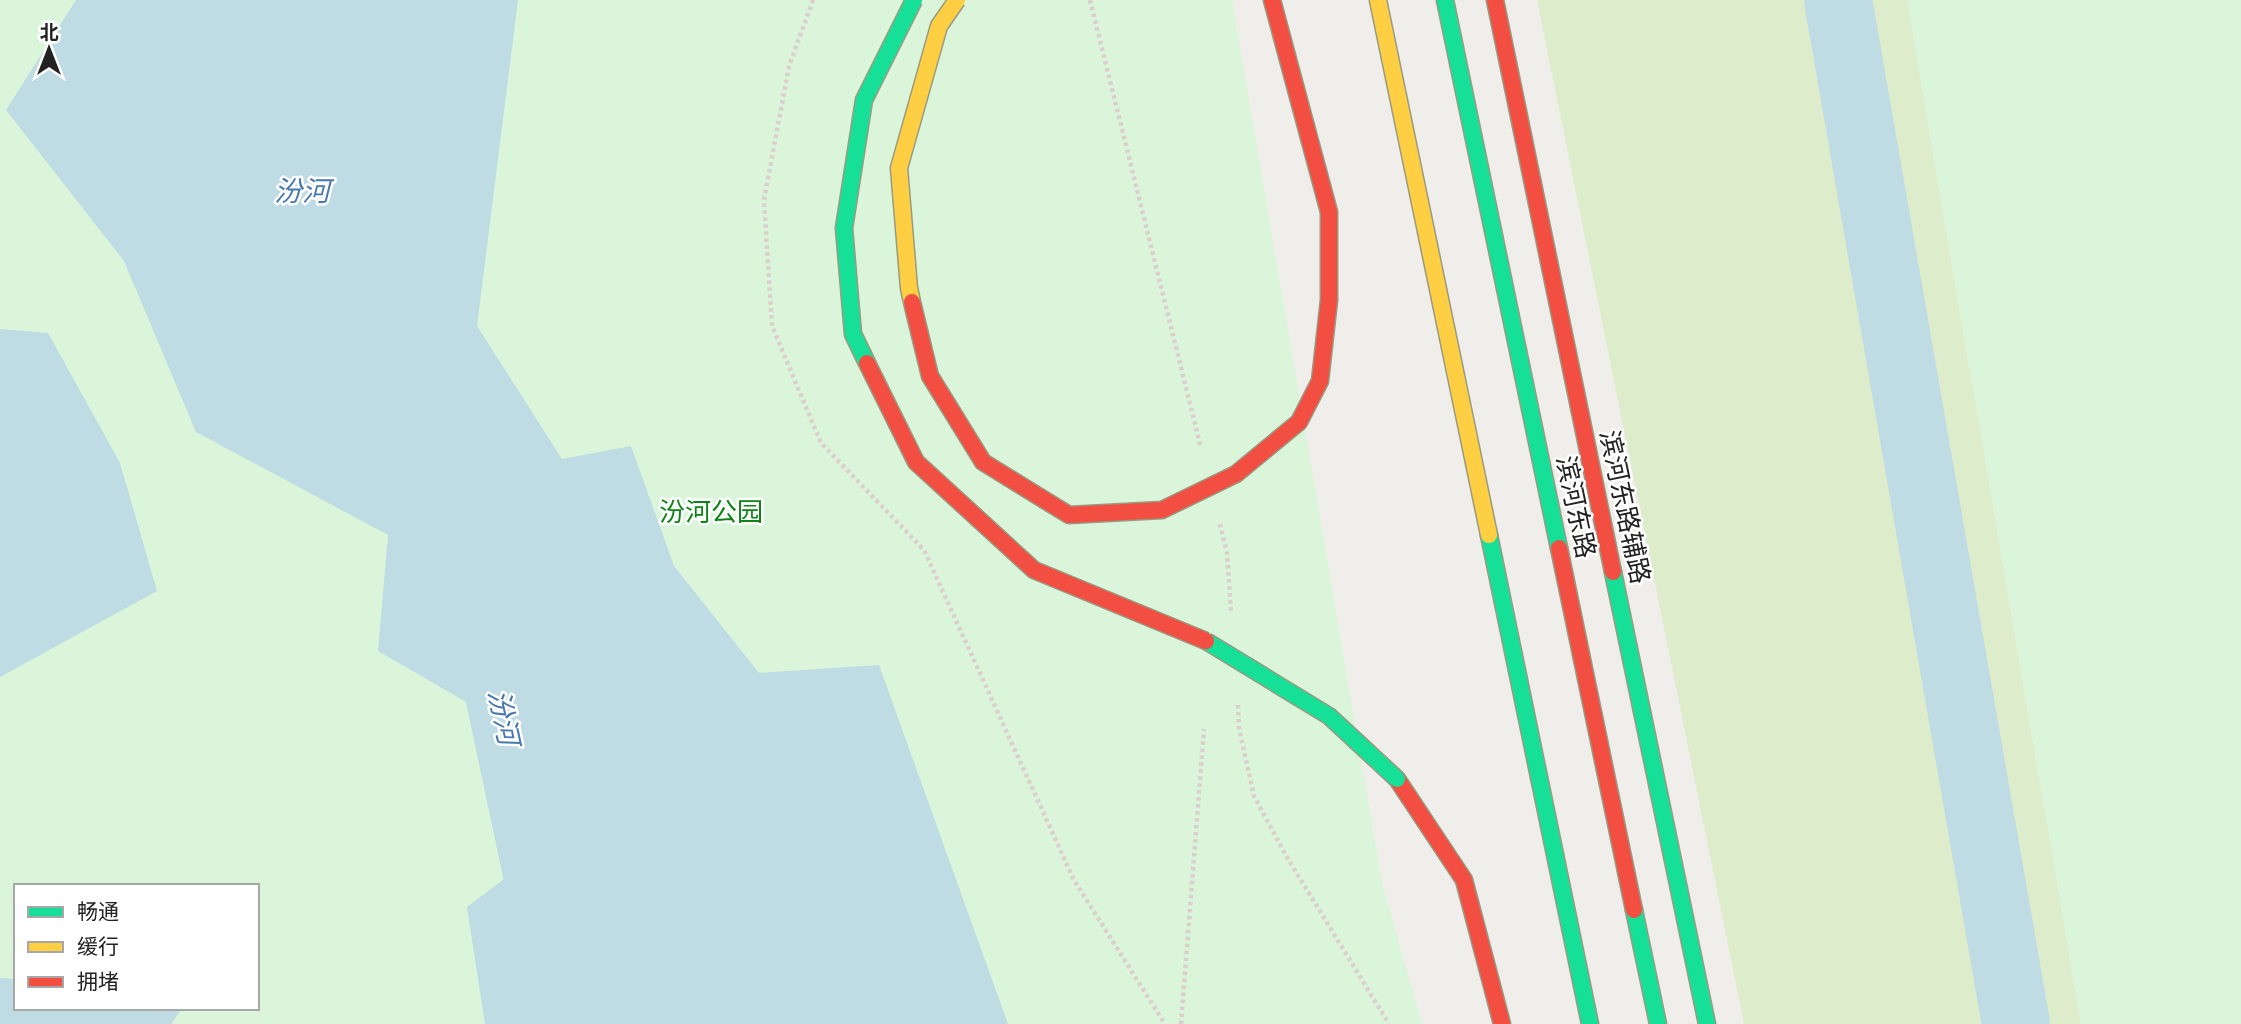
<svg xmlns="http://www.w3.org/2000/svg" width="2241" height="1024" font-family="Mulish,'Noto Sans SC',sans-serif">
  <style>
    .grass { fill: #ddeccb }
    .park { fill: #daf5da; fill-rule: evenodd }
    .water { fill: #bfdbe3 }
    .lines { fill: none; stroke-linecap: round; stroke-linejoin: round }
    .river { stroke: #bfdbe3; stroke-width: 68 }
    .fast-casing { stroke: #999a82; stroke-width: 19 }
    .slow-casing { stroke: #999a82; stroke-width: 19 }
    .jam-casing { stroke: #999a82; stroke-width: 19 }
    .path { stroke: #dccecd; stroke-width: 4.5; stroke-dasharray: 3.5 3.5; stroke-linecap: butt }
    .fast { stroke: #16e098; stroke-width: 16 }
    .slow { stroke: #ffcf43; stroke-width: 16 }
    .jam { stroke: #f24e42; stroke-width: 16 }
    .fast-bridge-casing { stroke: #999a82; stroke-width: 19; stroke-linecap: butt }
    .slow-bridge-casing { stroke: #999a82; stroke-width: 19; stroke-linecap: butt }
    .jam-bridge-casing { stroke: #999a82; stroke-width: 19; stroke-linecap: butt }
    .fast-bridge { stroke: #16e098; stroke-width: 16 }
    .slow-bridge { stroke: #ffcf43; stroke-width: 16 }
    .jam-bridge { stroke: #f24e42; stroke-width: 16 }
    .labels { text-anchor: middle; stroke-width: 5; stroke-linejoin: round; paint-order: stroke }
    .street-label { font-size: 26px; fill: #222; stroke: #fff }
    .park-label { font-size: 26px; fill: #0c8416; stroke: #fff }
    .water-label { font-size: 28px; font-style: italic; fill: #4a7aab; stroke: #fff }
  </style>
  <rect width="100%" height="100%" fill="#f0eeeb"/>
  <polygon class="grass" points="1537,0 1907,0 2081,1024 1744,1024"/>
  <g class="park">
    <path d="M0 0H1232L1382 883 1422 1024H0ZM16 886H257V1008H16Z"/>
    <polygon points="1907,0 2241,0 2241,1024 2081,1024"/>
  </g>
  <g class="water">
    <polygon points="76,0 518,0 477,326 562,459 631,446 674,566 759,673 879,665 1008,1024 485,1024 467,907 541,851 532,740 378,651 388,535 196,432 124,261 6,110"/>
    <polygon points="0,329 48,333 120,463 157,591 0,677"/>
    <polygon points="0,978 16,979 16,1008 182,1008 171,1024 0,1024"/>
  </g>
  <g class="lines">
    <g class="river">
      <polyline points="1838,0 2016,1024"/>
      <polyline points="486,633 569,1024"/>
    </g>
    <defs>
      <g id="fast">
        <polyline points="1445,0 1559,548"/>
        <polyline points="1489,535 1590,1024"/>
        <polyline points="1613,572 1707,1024"/>
        <polyline points="1634,910 1658,1024"/>
      </g>
      <polyline id="slow" points="1378,0 1489,535"/>
      <g id="jam">
        <polyline points="1272,0 1329,212 1329,300 1320,381 1299,422"/>
        <polyline points="1495,0 1613,572"/>
        <polyline points="1559,548 1634,910"/>
        <polyline points="1397,779 1464,880 1502,1024"/>
      </g>
    </defs>
    <use href="#fast" class="fast-casing"/>
    <use href="#slow" class="slow-casing"/>
    <use href="#jam" class="jam-casing"/>
    <g class="path">
      <polyline points="813,0 789,66 764,200 772,326 821,443 924,550 1074,880 1165,1024"/>
      <polyline points="1090,0 1201,448"/>
      <polyline points="1220,524 1227,553 1231,612"/>
      <polyline points="1238,705 1239,728 1254,796 1285,854 1389,1024"/>
      <polyline points="1181,1024 1204,729"/>
    </g>
    <use href="#fast" class="fast"/>
    <use href="#slow" class="slow"/>
    <use href="#jam" class="jam"/>
    <defs>
      <g id="fast-bridge">
        <polyline points="867,363 853,334 844,228 864,100 914,0"/>
        <polyline points="1206,641 1329,716 1397,779"/>
      </g>
      <polyline id="slow-bridge" points="912,302 909,288 899,168 939,26 957,0"/>
      <g id="jam-bridge">
        <polyline points="912,302 930,376 983,462 1069,515 1162,510 1236,474 1299,422"/>
        <polyline points="867,363 916,462 1034,570 1206,641"/>
      </g>
    </defs>
    <use href="#fast-bridge" class="fast-bridge-casing"/>
    <use href="#slow-bridge" class="slow-bridge-casing"/>
    <use href="#jam-bridge" class="jam-bridge-casing"/>
    <use href="#fast-bridge" class="fast-bridge"/>
    <use href="#slow-bridge" class="slow-bridge"/>
    <use href="#jam-bridge" class="jam-bridge"/>
  </g>
  <g class="labels">
    <g class="street-label">
      <text transform="translate(1576 507) rotate(78)" y="9">滨河东路</text>
      <text transform="translate(1625 507) rotate(78)" y="9">滨河东路辅路</text>
    </g>
    <g class="park-label">
      <text x="711" y="521">汾河公园</text>
    </g>
    <g class="water-label">
      <text x="302" y="201">汾河</text>
      <text transform="translate(504 717) rotate(78)" y="10">汾河</text>
    </g>
  </g>
  <rect x="14" y="884" width="245" height="126" fill="#ffffff" stroke="#a7a7a7" stroke-width="2"/>
  <rect x="28" y="907" width="35" height="10" fill="#16e098" stroke="#a7a7a7" stroke-width="2"/>
  <text x="77" y="919" font-size="21" fill="#222222">畅通</text>
  <rect x="28" y="942" width="35" height="10" fill="#ffcf43" stroke="#a7a7a7" stroke-width="2"/>
  <text x="77" y="954" font-size="21" fill="#222222">缓行</text>
  <rect x="28" y="977" width="35" height="10" fill="#f24e42" stroke="#a7a7a7" stroke-width="2"/>
  <text x="77" y="989" font-size="21" fill="#222222">拥堵</text>
  <g transform="translate(49 49)" stroke="#ffffff" stroke-width="5" paint-order="stroke">
  <path d="M0-5L12 26L0 18L-12 26Z" fill="#222222"/>
  <text y="-10" font-size="19" font-weight="bold" text-anchor="middle" fill="#222222">北</text>
  </g>
</svg>
